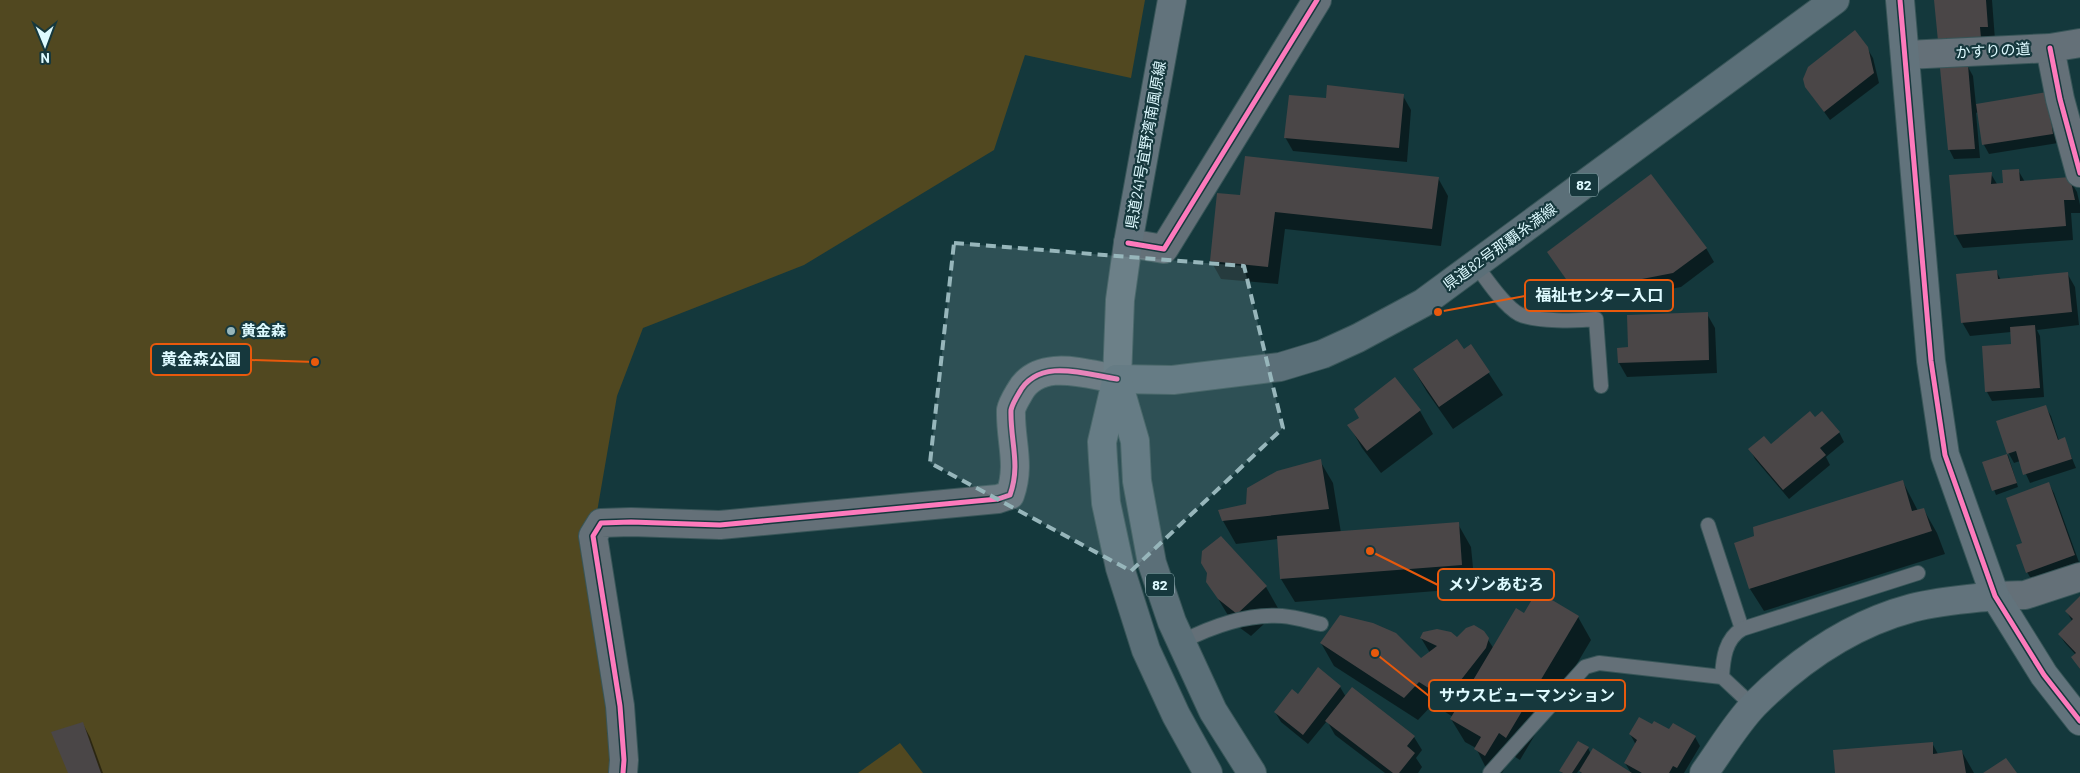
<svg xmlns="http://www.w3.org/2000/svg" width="2080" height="773" font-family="Barlow,'Noto Sans JP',sans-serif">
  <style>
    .green { fill: #514820 }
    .shadow { fill: #0007 }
    .building { fill: #4a4647 }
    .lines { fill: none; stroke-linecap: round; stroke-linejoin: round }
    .lane-casing { stroke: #385558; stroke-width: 16 }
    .street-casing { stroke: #385558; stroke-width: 30 }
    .secondary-casing { stroke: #385558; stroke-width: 30 }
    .primary-casing { stroke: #385558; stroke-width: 30 }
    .lane { stroke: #647078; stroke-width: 14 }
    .street { stroke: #647078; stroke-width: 28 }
    .secondary { stroke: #62737c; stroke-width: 28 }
    .primary { stroke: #5b6f78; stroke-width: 28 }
    .cycleway-casing { stroke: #16383d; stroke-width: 8 }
    .cycleway { stroke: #fd7abc; stroke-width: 5 }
    .marked { fill: #97b6bb; fill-opacity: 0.2; stroke: #97b6bb; stroke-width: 4; stroke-dasharray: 10 6; stroke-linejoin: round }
    .poi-dot { fill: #97b6bb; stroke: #16383d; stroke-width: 2 }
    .labels { text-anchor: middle; stroke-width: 4.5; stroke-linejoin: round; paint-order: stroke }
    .shield { fill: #16383d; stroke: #a2c0c5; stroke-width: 1 }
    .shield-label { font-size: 14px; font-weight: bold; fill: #defaff }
    .street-label { font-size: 15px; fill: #defaff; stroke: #16383d }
    .poi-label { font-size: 15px; font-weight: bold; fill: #defaff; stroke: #16383d; text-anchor: start }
    .leader { fill: none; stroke: #e8590c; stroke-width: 2 }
    .callout-dot { fill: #e8590c; stroke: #16383d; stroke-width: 2 }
    .callout { fill: #16383d; stroke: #e8590c; stroke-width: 2 }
    .callout-label { font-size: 16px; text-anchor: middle; font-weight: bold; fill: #defaff }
  </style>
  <rect width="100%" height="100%" fill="#14383c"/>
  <g class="green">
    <polygon points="0,0 1145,0 1131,78 1025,55 994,150 804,265 643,328 617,396 587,570 621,773 0,773"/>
    <polygon points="900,743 923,773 858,773"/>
  </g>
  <g class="shadow">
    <polygon points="1935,0 1992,0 1995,40 1939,41"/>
    <polygon points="1867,48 1873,58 1879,83 1830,120 1806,87"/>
    <polygon points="1968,67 1973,76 1976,105 2046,94 2058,143 1989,154 1984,145 1978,112 1976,113 1980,158 1954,159 1949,149"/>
    <polygon points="1403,96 1411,110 1407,162 1293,151 1285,137 1327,100"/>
    <polygon points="2018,170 2025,182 2069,179 2077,192 2080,205 2080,213 2071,213 2073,240 1963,248 1955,234 1991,174 1997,184 2005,184"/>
    <polygon points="1438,178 1448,196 1441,246 1285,229 1278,284 1221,279 1211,261 1241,196"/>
    <polygon points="1706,248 1714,262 1681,287 1584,306 1549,253"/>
    <polygon points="1996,271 2001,280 2067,273 2075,287 2079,325 2037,330 2040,336 2044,397 1992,401 1987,392 2012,345 2011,332 1970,336 1962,322"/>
    <polygon points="1707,314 1715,328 1717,373 1627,377 1619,363"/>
    <polygon points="1471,346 1503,395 1453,429 1427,392 1414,370 1463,351"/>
    <polygon points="1394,379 1420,411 1433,434 1381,473 1362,448 1349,425 1361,419"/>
    <polygon points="2045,406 2051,416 2059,441 2064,439 2076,468 2030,483 2020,461 2014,463 2009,454 1998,422"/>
    <polygon points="1814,419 1839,432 1844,442 1826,457 1830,465 1789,499 1755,459 1750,449 1771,445"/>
    <polygon points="2008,455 2018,487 1996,495 1984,463"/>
    <polygon points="1320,461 1333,483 1341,533 1458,524 1471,547 1475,588 1295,602 1281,579 1278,539 1236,544 1223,521"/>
    <polygon points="1903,482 1918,511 1924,510 1937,533 1945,554 1764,611 1750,589 1736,544"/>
    <polygon points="2049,484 2054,493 2080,565 2033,582 2027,572 2023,543"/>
    <polygon points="1220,538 1266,587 1279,610 1251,636 1232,622 1208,582"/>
    <polygon points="2080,599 2080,669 2073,658 2076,655 2065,643 2059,634 2072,621 2067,612"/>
    <polygon points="1524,615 1578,617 1591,640 1520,760 1512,755 1502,773 1488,772 1476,748 1465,742 1451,719 1453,717 1433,704 1418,720 1334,666 1321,643 1421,659 1430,653 1421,638 1458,639 1483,632 1494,649"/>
    <polygon points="1318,669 1340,687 1346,697 1414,737 1422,750 1416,758 1422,767 1418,773 1385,773 1335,735 1327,721 1308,744 1281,722 1275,712 1298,696"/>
    <polygon points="83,724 90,737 103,773 69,773"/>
    <polygon points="1652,726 1695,737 1700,746 1684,773 1631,773 1625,763 1636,745 1630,734"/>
    <polygon points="1932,743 1938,754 1962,752 1974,773 1836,773"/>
    <polygon points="1588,748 1591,754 1630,773 1581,773 1579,770 1577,773 1562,773 1561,771"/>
  </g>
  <g class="building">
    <polygon points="1934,0 1986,0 1988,27 1980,27 1981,38 1938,41"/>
    <polygon points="1855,30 1868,47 1874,73 1824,112 1805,87 1803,79 1808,67"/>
    <polygon points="1968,65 1975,149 1948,150 1940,68"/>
    <polygon points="1327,85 1404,94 1399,148 1284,138 1289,95 1326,98"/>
    <polygon points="2047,92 2053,134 1982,145 1976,104"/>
    <polygon points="1245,156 1439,177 1432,229 1275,212 1268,267 1210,261 1217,193 1240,195"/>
    <polygon points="2019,169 2020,181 2070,177 2075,200 2064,200 2066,226 1954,235 1949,175 1992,172 1991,184 2003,183 2002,170"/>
    <polygon points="1651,174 1707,248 1673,273 1575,292 1547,252"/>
    <polygon points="1997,270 1998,279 2068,272 2072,312 1961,323 1956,274"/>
    <polygon points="1708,312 1709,360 1618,363 1617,348 1628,347 1627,315"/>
    <polygon points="2035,325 2040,388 1985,392 1982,346 2011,344 2010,327"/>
    <polygon points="1457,339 1464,349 1471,344 1490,372 1439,407 1413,369"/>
    <polygon points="1395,377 1421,410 1367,451 1347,425 1359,418 1354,409"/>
    <polygon points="2046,405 2058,440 2065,437 2072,459 2023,475 2016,451 2007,454 2017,483 1992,491 1982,462 2007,454 1996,421"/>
    <polygon points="1810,411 1815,417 1822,411 1840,432 1820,448 1826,455 1783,490 1748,449 1764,436 1771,444"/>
    <polygon points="1321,459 1329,509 1222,521 1218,510 1246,504 1247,488 1277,471"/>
    <polygon points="1903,480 1912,511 1924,508 1932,531 1749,589 1734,543 1754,536 1753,527"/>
    <polygon points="2049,482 2075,555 2026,573 2016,545 2022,543 2006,498"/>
    <polygon points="1459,522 1462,565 1280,579 1277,536"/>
    <polygon points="1221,536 1267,586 1237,614 1218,599 1206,582 1207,573 1201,563 1202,551"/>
    <polygon points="1537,591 1579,616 1506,738 1499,733 1485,756 1474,749 1481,737 1450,719 1516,608 1524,613"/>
    <polygon points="2080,596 2080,669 2071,657 2076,653 2058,634 2073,619 2065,611"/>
    <polygon points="1340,615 1373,623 1396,633 1421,658 1437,646 1420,638 1423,632 1437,629 1451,632 1457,637 1466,628 1474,625 1484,631 1489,638 1486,648 1446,699 1419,682 1404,698 1320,643"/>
    <polygon points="1318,667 1341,686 1303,735 1274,712 1292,689 1298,694"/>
    <polygon points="1352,687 1415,736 1407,746 1415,753 1399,773 1393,773 1325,721"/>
    <polygon points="1639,717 1652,724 1654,721 1669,729 1673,723 1696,736 1677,768 1673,766 1669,773 1642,773 1624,763 1637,740 1629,734"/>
    <polygon points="83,722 101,773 68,773 51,732"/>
    <polygon points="1578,741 1589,747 1572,773 1563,773 1559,771"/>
    <polygon points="1933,742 1933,754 1962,750 1966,773 1835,773 1833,750"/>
    <polygon points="1593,748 1632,773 1582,773 1579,771"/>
    <polygon points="2006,758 2017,773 1983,773"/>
  </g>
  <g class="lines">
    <defs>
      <g id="lane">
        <path d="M1476 265C1486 279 1504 306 1519 314 1535 322 1578 321 1596 319L1601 386"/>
        <polyline points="1708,525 1742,629"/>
        <path d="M1181 642C1213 626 1246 614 1282 616 1295 617 1308 621 1321 624"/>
        <path d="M1722 677C1723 659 1725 639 1742 629L1918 573"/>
        <polyline points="1490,773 1585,667 1599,663 1722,677 1753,706"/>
      </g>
      <g id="street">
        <polyline points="2050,48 2060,99 2080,173"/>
        <polyline points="1906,55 2050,48 2080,43"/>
        <polyline points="1128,243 1164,249 1317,0"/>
        <polyline points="1995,596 2025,595 2080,577"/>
        <path d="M623 773 624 760 620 706 593 536 601 523 631 522 720 525 998 499 1010 495C1021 464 1010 441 1011 410 1012 405 1016 398 1019 393 1038 357 1085 374 1117 379"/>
      </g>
      <g id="secondary">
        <polyline points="1900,0 1931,361 1945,455 1995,596 2044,675 2080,721"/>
        <polyline points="1117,379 1120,300 1128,243 1172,0"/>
        <path d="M1704 773C1720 751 1735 725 1754 705 1798 661 1852 624 1912 608 1939 601 1968 599 1995 596"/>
      </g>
      <g id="primary">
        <polyline points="1117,379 1173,380 1280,367 1323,354 1358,338 1423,303 1835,0"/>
        <polyline points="1117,379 1135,441 1137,481 1152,563 1172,622 1213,711 1252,773"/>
        <polyline points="1116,382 1102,442 1103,460 1106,503 1120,568 1146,650 1176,715 1208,773"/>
      </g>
    </defs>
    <use href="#lane" class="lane-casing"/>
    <use href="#street" class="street-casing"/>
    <use href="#secondary" class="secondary-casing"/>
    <use href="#primary" class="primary-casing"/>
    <use href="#lane" class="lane"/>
    <use href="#street" class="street"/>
    <use href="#secondary" class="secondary"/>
    <use href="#primary" class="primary"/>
    <defs>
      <g id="cycleway">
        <polyline points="1900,0 1931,361 1945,455 1995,596 2044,675 2080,721"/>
        <polyline points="2050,48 2060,99 2080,173"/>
        <polyline points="1128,243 1164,249 1317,0"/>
        <path d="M623 773 624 760 620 706 593 536 601 523 631 522 720 525 998 499 1010 495C1021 464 1010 441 1011 410 1012 405 1016 398 1019 393 1038 357 1085 374 1117 379"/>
      </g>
    </defs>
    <use href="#cycleway" class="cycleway-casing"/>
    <use href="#cycleway" class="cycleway"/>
  </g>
  <path class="marked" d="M954 243 1244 266 1283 428 1131 571 930 463Z"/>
  <circle class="poi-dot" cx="231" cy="331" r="5"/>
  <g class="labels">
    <g class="shield">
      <rect x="1570" y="173.5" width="28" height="23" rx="4"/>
      <rect x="1146" y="573.5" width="28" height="23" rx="4"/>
    </g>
    <g class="shield-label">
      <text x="1584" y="190">82</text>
      <text x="1160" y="590">82</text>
    </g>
    <g class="street-label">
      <text transform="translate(1993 51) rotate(-3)" y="5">かすりの道</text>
      <text transform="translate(1146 145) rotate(-80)" y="5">県道241号宜野湾南風原線</text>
      <text transform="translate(1500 247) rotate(-36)" y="5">県道82号那覇糸満線</text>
    </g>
    <g class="poi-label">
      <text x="241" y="336">黄金森</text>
    </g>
  </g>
  <path class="leader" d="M1438 312L1525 296M315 362L251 360M1370 551L1438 585M1375 653L1429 696"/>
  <g class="callout-dot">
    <circle cx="1438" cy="312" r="5"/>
    <circle cx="315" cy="362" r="5"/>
    <circle cx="1370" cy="551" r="5"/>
    <circle cx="1375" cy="653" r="5"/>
  </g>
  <g class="callout">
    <rect x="1525" y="280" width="148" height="31" rx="5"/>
    <rect x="151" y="344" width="100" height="31" rx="5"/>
    <rect x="1438" y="569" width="116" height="31" rx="5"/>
    <rect x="1429" y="680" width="196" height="31" rx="5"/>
  </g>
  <g class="callout-label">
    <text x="1599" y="301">福祉センター入口</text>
    <text x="201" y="365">黄金森公園</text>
    <text x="1496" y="590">メゾンあむろ</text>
    <text x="1527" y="701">サウスビューマンション</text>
  </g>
  <g transform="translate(45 45) rotate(179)" stroke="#16383d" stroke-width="4" paint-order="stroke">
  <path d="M0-4L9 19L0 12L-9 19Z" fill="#defaff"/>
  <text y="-8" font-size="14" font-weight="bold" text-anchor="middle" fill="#defaff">N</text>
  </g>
</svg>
